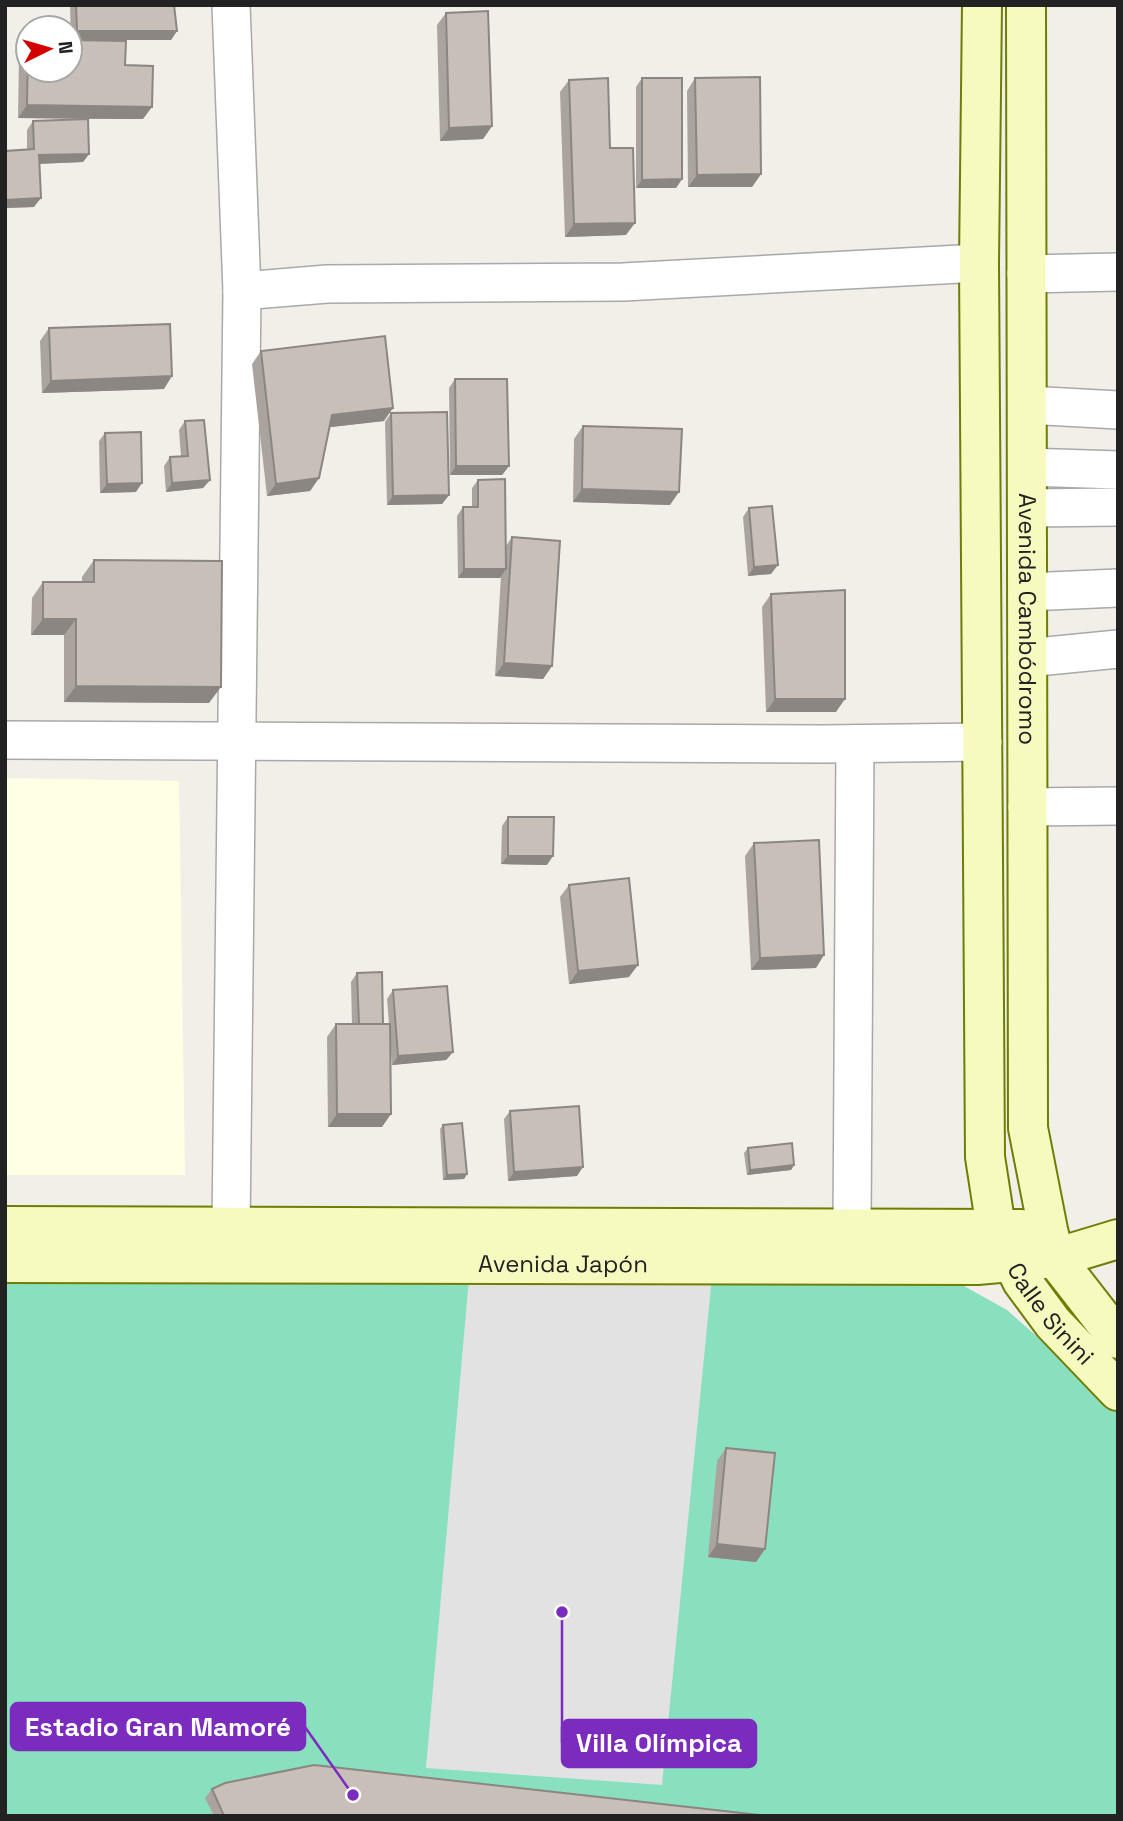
<svg xmlns="http://www.w3.org/2000/svg" width="1123" height="1821" font-family="'Space Grotesk',sans-serif">
  <style>
    .education { fill: #ffffe5 }
    .pitch { fill: #88e0be }
    .parking { fill: #e2e2e2 }
    .lines { fill: none; stroke-linecap: round; stroke-linejoin: round }
    .street-casing { stroke: #a9a9a9; stroke-width: 40 }
    .secondary-casing { stroke: #707d05; stroke-width: 42 }
    .street { stroke: #fff; stroke-width: 37 }
    .secondary { stroke: #f7fabf; stroke-width: 38 }
    .wall { fill: #aba49e }
    .shaded-wall { fill: #8b8681 }
    .building { fill: #c7bfb8; stroke: #8b8681; stroke-width: 2 }
    .labels { text-anchor: middle; stroke-width: 5; stroke-linejoin: round; paint-order: stroke }
    .street-label { font-size: 24px; fill: #222; stroke: #fff }
    .leader { fill: none; stroke: #7b2cbf; stroke-width: 2.5 }
    .callout-dot { fill: #7b2cbf; stroke: #fff; stroke-width: 2.5 }
    .callout { fill: #7b2cbf; stroke: #7b2cbf; stroke-width: 2.5 }
    .callout-label { font-size: 26px; text-anchor: middle; font-weight: bold; fill: #fff }
  </style>
  <rect width="100%" height="100%" fill="#f2efe9"/>
  <polygon class="education" points="5,778 179,781 185,1175 5,1175"/>
  <polygon class="pitch" points="939,1272 1007,1310 1118,1408 1118,1816 5,1816 5,1283 359,1283 469,1278"/>
  <polygon class="parking" points="712,1276 662,1785 426,1768 469,1278"/>
  <g class="lines">
    <defs>
      <g id="street">
        <polyline points="1026,274 1118,272"/>
        <polyline points="242,291 327,284 623,282 979,263"/>
        <polyline points="1027,405 1118,410"/>
        <polyline points="1027,467 1118,470"/>
        <polyline points="1028,508 1118,507"/>
        <polyline points="1027,592 1118,588"/>
        <polyline points="1027,658 1118,649"/>
        <polyline points="5,740 824,744 983,742"/>
        <polyline points="1027,807 1118,806"/>
        <polyline points="852,1228 855,744"/>
        <polyline points="228,1257 231,1227 242,291 231,5"/>
      </g>
      <g id="secondary">
        <path id="s1" d="M982 5 979 263 985 1157 996 1228 1022 1281 1053 1323 1118 1391"/>
        <path id="s2" d="M1026 5 1028 1128 1048 1230 1055 1258 1118 1339"/>
        <polyline points="5,1226 1021,1229"/>
        <path id="s3" d="M5 1263 977 1265 1055 1258 1118 1239"/>
      </g>
    </defs>
    <use href="#street" class="street-casing"/>
    <use href="#secondary" class="secondary-casing"/>
    <use href="#street" class="street"/>
    <use href="#secondary" class="secondary"/>
  </g>
  <g class="wall">
    <polygon points="70,5 174,5 177,31 171,40 71,40"/>
    <polygon points="446,13 492,126 483,139 440,141 437,25"/>
    <polygon points="28,40 125,65 143,119 88,119 89,154 83,162 39,164 34,207 5,208 5,151 27,150 27,130 33,121 87,119 18,118 19,53"/>
    <polygon points="642,78 682,179 676,188 636,188 636,87"/>
    <polygon points="695,78 761,174 752,187 688,187 687,91"/>
    <polygon points="569,80 610,148 626,235 565,237 560,92"/>
    <polygon points="49,328 164,389 42,393 40,341"/>
    <polygon points="261,351 384,421 330,427 319,478 310,491 267,496 252,364"/>
    <polygon points="455,379 509,466 502,475 450,475 449,388"/>
    <polygon points="391,413 449,495 442,504 387,505 385,422"/>
    <polygon points="185,421 210,480 203,488 166,492 164,466 170,457 181,456 179,430"/>
    <polygon points="583,426 670,505 573,502 574,439"/>
    <polygon points="105,433 136,492 100,493 99,441"/>
    <polygon points="478,480 506,546 512,537 552,666 543,679 495,676 501,576 500,578 458,578 457,516 463,507 472,507 472,488"/>
    <polygon points="749,508 771,574 748,576 743,517"/>
    <polygon points="94,560 209,703 64,702 64,635 31,635 32,598 43,582 82,582 82,577"/>
    <polygon points="771,594 836,712 766,712 762,607"/>
    <polygon points="508,817 547,865 501,864 502,826"/>
    <polygon points="754,843 816,968 751,970 745,856"/>
    <polygon points="569,885 629,977 569,984 560,897"/>
    <polygon points="357,973 383,1024 389,1024 387,999 393,990 453,1052 446,1060 392,1065 390,1040 382,1127 328,1127 327,1037 336,1024 352,1024 351,982"/>
    <polygon points="510,1111 577,1176 508,1181 504,1119"/>
    <polygon points="443,1125 467,1174 464,1179 443,1180 440,1129"/>
    <polygon points="748,1148 794,1165 791,1170 747,1175 744,1153"/>
    <polygon points="726,1448 765,1549 756,1562 708,1557 717,1461"/>
    <polygon points="212,1789 769,1816 214,1816 205,1798"/>
  </g>
  <g class="shaded-wall">
    <polygon points="77,31 177,31 171,40 71,40"/>
    <polygon points="27,105 152,107 143,119 18,118"/>
    <polygon points="492,126 483,139 440,141 449,128"/>
    <polygon points="89,154 83,162 33,164 39,155"/>
    <polygon points="761,174 752,187 688,187 697,175"/>
    <polygon points="682,179 676,188 636,188 642,180"/>
    <polygon points="41,198 34,207 5,208 6,200"/>
    <polygon points="635,223 626,235 565,237 574,224"/>
    <polygon points="172,376 164,389 42,393 51,381"/>
    <polygon points="393,408 384,421 323,428 332,415"/>
    <polygon points="456,466 509,466 502,475 450,475"/>
    <polygon points="319,478 310,491 267,496 276,484"/>
    <polygon points="210,480 203,488 166,492 172,483"/>
    <polygon points="142,483 136,492 100,493 107,484"/>
    <polygon points="582,489 679,492 670,505 573,502"/>
    <polygon points="449,495 442,504 387,505 393,496"/>
    <polygon points="778,565 771,574 748,576 754,567"/>
    <polygon points="464,569 506,569 500,578 458,578"/>
    <polygon points="43,619 76,619 64,635 31,635"/>
    <polygon points="504,663 552,666 543,679 495,676"/>
    <polygon points="76,686 221,687 209,703 64,702"/>
    <polygon points="775,699 845,699 836,712 766,712"/>
    <polygon points="508,856 553,856 547,865 501,864"/>
    <polygon points="824,955 816,968 751,970 760,958"/>
    <polygon points="638,965 629,977 569,984 578,971"/>
    <polygon points="453,1052 446,1060 392,1065 398,1056"/>
    <polygon points="337,1114 391,1114 382,1127 328,1127"/>
    <polygon points="794,1165 791,1170 747,1175 750,1170"/>
    <polygon points="583,1167 577,1176 508,1181 514,1172"/>
    <polygon points="467,1174 464,1179 443,1180 447,1175"/>
    <polygon points="717,1544 765,1549 756,1562 708,1557"/>
  </g>
  <g class="building">
    <polygon points="76,5 174,5 177,31 77,31"/>
    <polygon points="488,11 492,126 449,128 446,13"/>
    <polygon points="28,40 28,70 70,70 70,40 126,41 125,65 153,66 152,107 27,105"/>
    <polygon points="760,77 761,174 697,175 695,78"/>
    <polygon points="608,78 610,148 633,148 635,223 574,224 569,80"/>
    <polygon points="642,78 682,78 682,179 642,180"/>
    <polygon points="88,119 89,154 39,155 41,198 6,200 5,151 34,149 33,121"/>
    <polygon points="170,324 172,376 51,381 49,328"/>
    <polygon points="385,336 393,408 332,415 319,478 276,484 261,351"/>
    <polygon points="455,379 507,379 509,466 456,466"/>
    <polygon points="447,412 449,495 393,496 391,413"/>
    <polygon points="204,420 210,480 172,483 170,457 188,456 185,421"/>
    <polygon points="583,426 682,429 679,492 582,489"/>
    <polygon points="141,432 142,483 107,484 105,433"/>
    <polygon points="505,479 506,569 464,569 463,507 478,507 478,480"/>
    <polygon points="772,506 778,565 754,567 749,508"/>
    <polygon points="512,537 560,541 552,666 504,663"/>
    <polygon points="94,560 222,561 221,687 76,686 76,619 43,619 43,582 94,582"/>
    <polygon points="845,590 845,699 775,699 771,594"/>
    <polygon points="508,817 554,817 553,856 508,856"/>
    <polygon points="819,840 824,955 760,958 754,843"/>
    <polygon points="629,878 638,965 578,971 569,885"/>
    <polygon points="382,972 383,1024 359,1024 357,973"/>
    <polygon points="447,986 453,1052 398,1056 393,990"/>
    <polygon points="336,1024 390,1024 391,1114 337,1114"/>
    <polygon points="579,1106 583,1167 514,1172 510,1111"/>
    <polygon points="462,1123 467,1174 447,1175 443,1125"/>
    <polygon points="792,1143 794,1165 750,1170 748,1148"/>
    <polygon points="726,1448 775,1453 765,1549 717,1544"/>
    <polygon points="314,1765 768,1816 769,1816 224,1816 212,1789 225,1783"/>
  </g>
  <g class="labels">
    <g class="street-label">
      <text dy="8" stroke="none"><textPath href="#s2" startOffset="614">Avenida Cambódromo</textPath></text>
      <text dy="8" stroke="none"><textPath href="#s3" startOffset="558">Avenida Japón</textPath></text>
      <text dy="8" stroke="none"><textPath href="#s1" startOffset="1326">Calle Sinini</textPath></text>
    </g>
  </g>
  <path class="leader" d="M353 1795L305 1727M562 1612L562 1743"/>
  <g class="callout-dot">
    <circle cx="353" cy="1795" r="7"/>
    <circle cx="562" cy="1612" r="7"/>
  </g>
  <g class="callout">
    <rect x="11" y="1703" width="294" height="47" rx="7"/>
    <rect x="562" y="1720" width="194" height="47" rx="7"/>
  </g>
  <g class="callout-label">
    <text x="158" y="1736">Estadio Gran Mamoré</text>
    <text x="659" y="1752">Villa Olímpica</text>
  </g>
  <rect width="1123" height="1821" fill="none" stroke="#222222" stroke-width="14"/>
  <g transform="translate(49 49) rotate(85)"><circle r="33" fill="#ffffff" stroke="#a7a7a7" stroke-width="2"/>
  <path d="M0-5L12 26L0 18L-12 26Z" fill="#d40000"/>
  <text y="-10" font-size="19" font-weight="bold" text-anchor="middle" fill="#222222">N</text>
  </g>
</svg>
